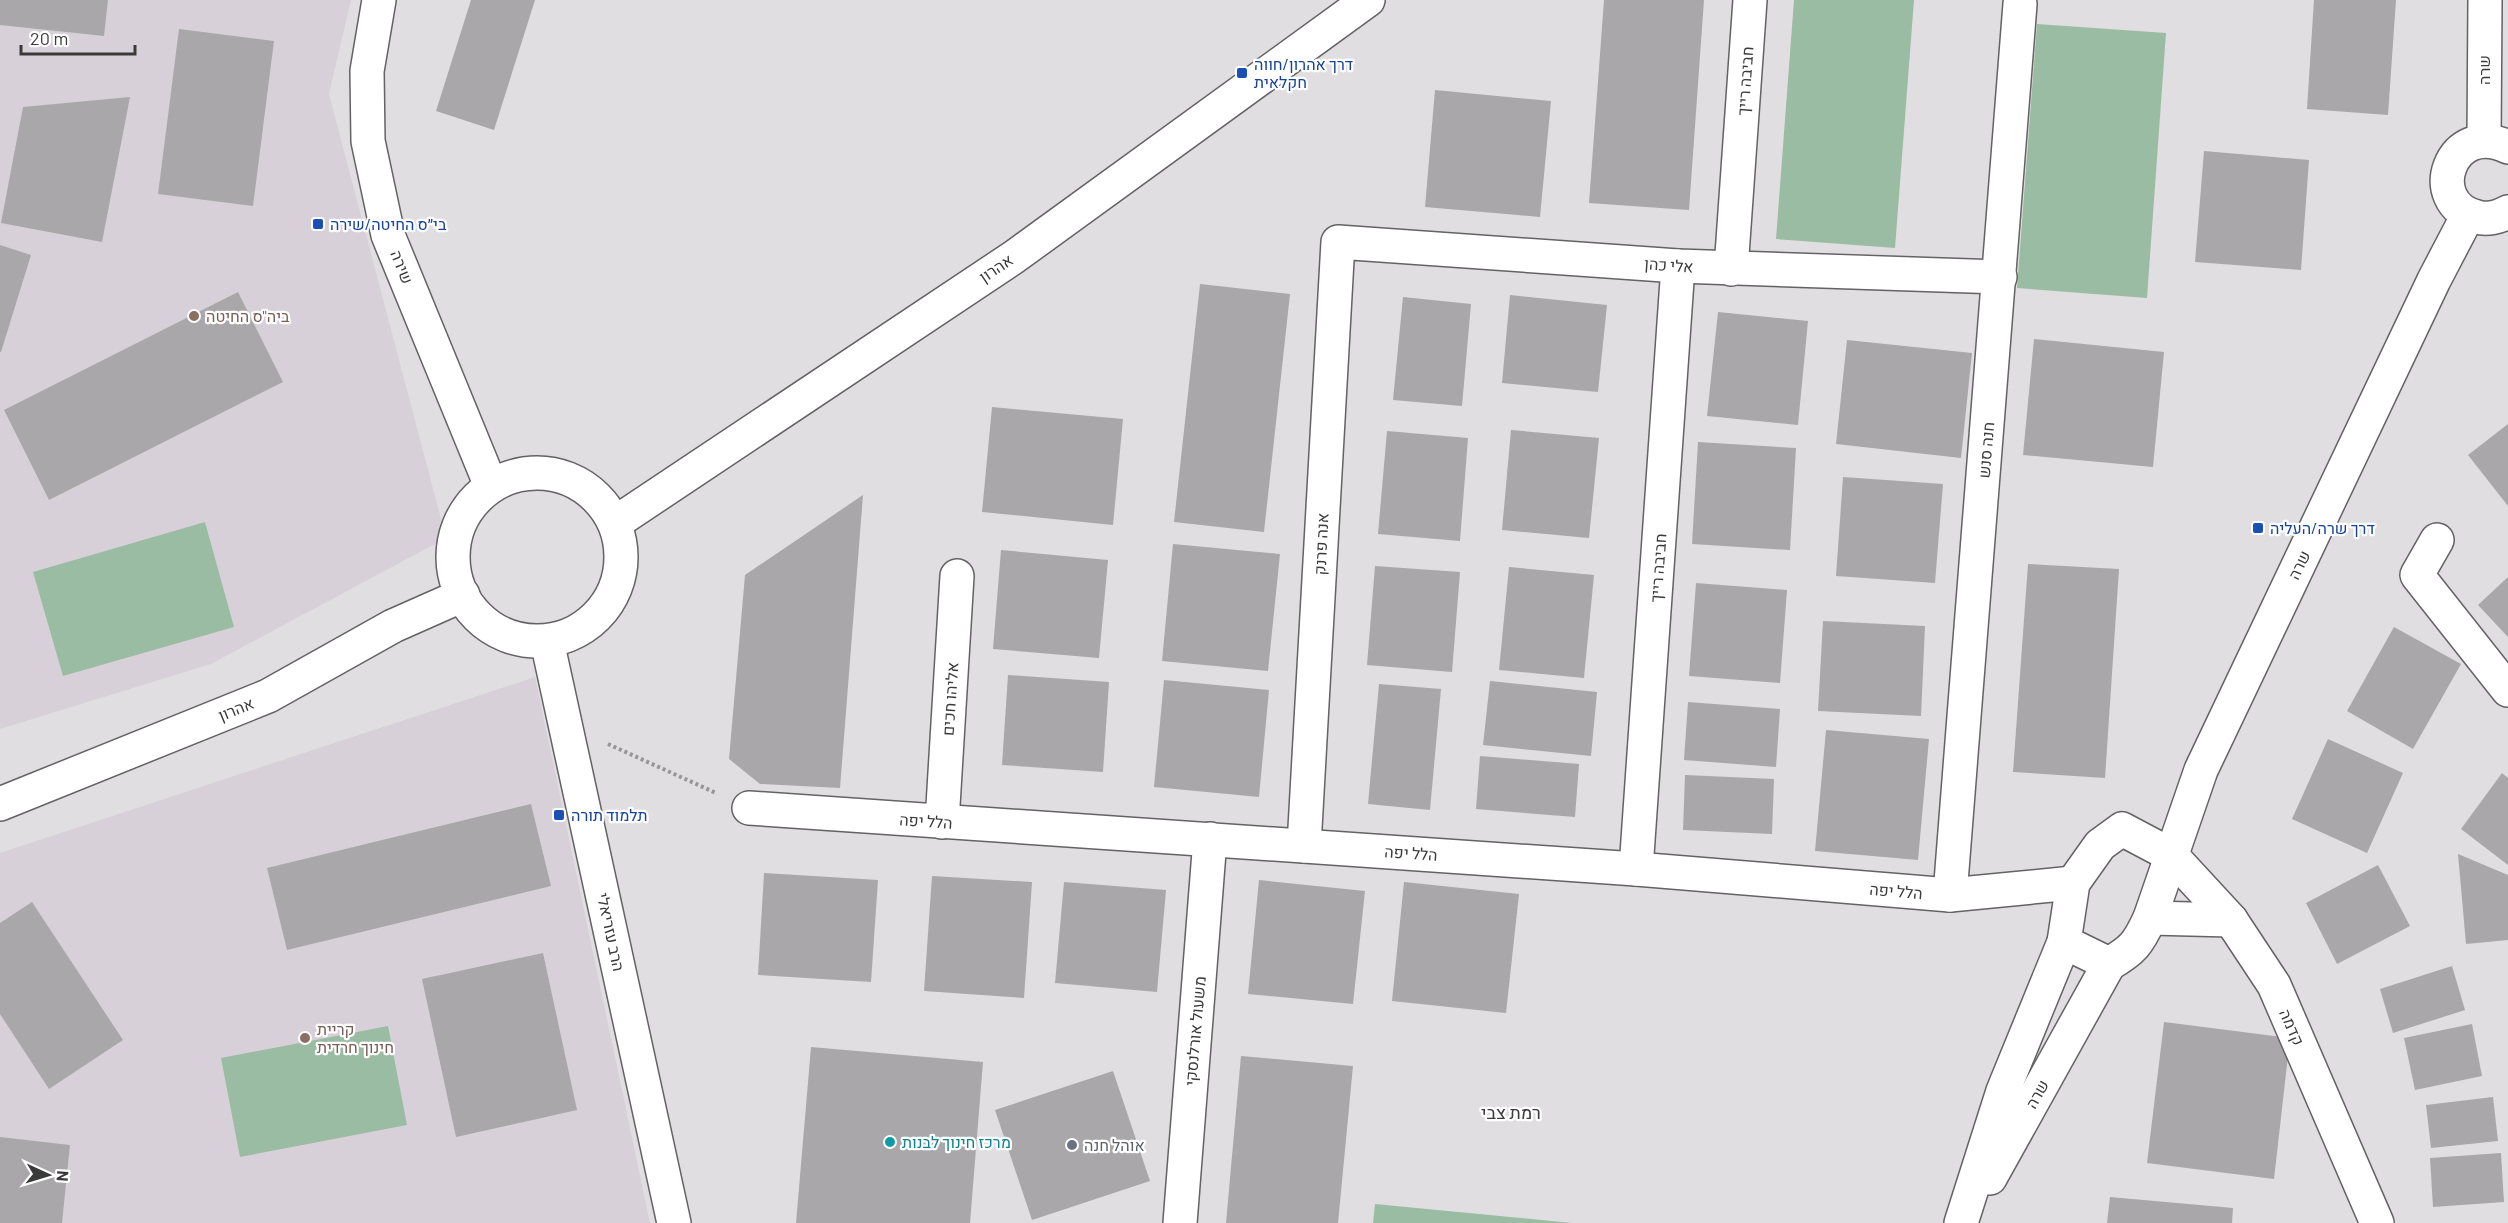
<svg xmlns="http://www.w3.org/2000/svg" width="2508" height="1223" font-family="Barlow,Heebo,sans-serif">
  <style>
    .built { fill: #d8d0d8 }
    .green { fill: #9abca3 }
    .building { fill: #a9a7aa }
    .lines { fill: none; stroke-linecap: round; stroke-linejoin: round }
    .street-casing { stroke: #646264; stroke-width: 36 }
    .secondary-casing { stroke: #646264; stroke-width: 36 }
    .path { stroke: #979597; stroke-width: 4; stroke-dasharray: 3 3; stroke-linecap: butt }
    .street { stroke: #fff; stroke-width: 33 }
    .secondary { stroke: #fff; stroke-width: 33 }
    .transit-dot { fill: #1a4fb4; stroke: #fff; stroke-width: 2 }
    .education-dot { fill: #8d6e63; stroke: #fff; stroke-width: 2 }
    .culture-dot { fill: #0f9aa8; stroke: #fff; stroke-width: 2 }
    .worship-dot { fill: #6b7280; stroke: #fff; stroke-width: 2 }
    .labels { text-anchor: middle; stroke-width: 4.5; stroke-linejoin: round; paint-order: stroke }
    .transit-label { font-size: 16px; fill: #164399; stroke: #fff; text-anchor: start }
    .street-label { font-size: 16px; fill: #3b3a3b; stroke: #fff }
    .education-label { font-size: 16px; fill: #785e54; stroke: #fff; text-anchor: start }
    .culture-label { font-size: 16px; fill: #0d838f; stroke: #fff; text-anchor: start }
    .worship-label { font-size: 16px; fill: #5b616d; stroke: #fff; text-anchor: start }
    .neighbourhood-label { font-size: 18px; fill: #3b3a3b; stroke: #fff }
  </style>
  <rect width="100%" height="100%" fill="#e1dee1"/>
  <g class="built">
    <polygon points="0,0 351,0 329,94 446,538 211,664 0,729"/>
    <polygon points="535,677 650,1223 0,1223 0,853"/>
  </g>
  <g class="green">
    <polygon points="1794,0 1914,0 1895,248 1776,239"/>
    <polygon points="2037,24 2166,33 2147,298 2017,288"/>
    <polygon points="205,522 234,627 63,676 33,572"/>
    <polygon points="388,1026 407,1125 240,1157 221,1058"/>
    <polygon points="1375,1204 1572,1223 1373,1223"/>
  </g>
  <g class="building">
    <polygon points="0,0 108,0 104,36 0,25"/>
    <polygon points="471,0 535,0 494,130 436,111"/>
    <polygon points="1604,0 1704,0 1689,210 1589,203"/>
    <polygon points="2314,0 2396,0 2388,115 2307,109"/>
    <polygon points="179,29 274,41 253,206 158,194"/>
    <polygon points="1435,90 1551,101 1540,217 1425,207"/>
    <polygon points="130,97 102,242 1,223 23,107"/>
    <polygon points="2204,151 2309,160 2301,270 2195,262"/>
    <polygon points="0,245 31,255 1,352 0,352"/>
    <polygon points="1200,284 1290,294 1264,532 1174,522"/>
    <polygon points="238,292 283,382 49,500 4,410"/>
    <polygon points="1510,295 1607,305 1598,392 1502,383"/>
    <polygon points="1403,297 1471,304 1462,406 1393,400"/>
    <polygon points="1718,312 1808,321 1798,425 1707,416"/>
    <polygon points="2034,339 2164,352 2153,467 2023,455"/>
    <polygon points="1847,340 1972,353 1961,458 1836,444"/>
    <polygon points="992,407 1123,419 1113,525 982,512"/>
    <polygon points="2508,424 2508,506 2468,455"/>
    <polygon points="1511,430 1599,438 1589,538 1502,530"/>
    <polygon points="1387,431 1468,438 1460,541 1378,534"/>
    <polygon points="1698,442 1796,448 1790,550 1692,544"/>
    <polygon points="1843,477 1943,484 1935,583 1836,576"/>
    <polygon points="863,495 840,788 760,784 729,759 745,575"/>
    <polygon points="1173,544 1280,554 1268,671 1162,661"/>
    <polygon points="1001,550 1108,560 1099,658 993,649"/>
    <polygon points="2028,564 2119,569 2105,778 2013,772"/>
    <polygon points="1375,566 1460,572 1452,672 1367,665"/>
    <polygon points="1509,567 1594,575 1584,678 1499,670"/>
    <polygon points="2508,577 2508,637 2478,605"/>
    <polygon points="1696,583 1787,590 1780,683 1689,676"/>
    <polygon points="1823,621 1925,626 1921,716 1818,711"/>
    <polygon points="2394,627 2461,664 2413,749 2347,711"/>
    <polygon points="1008,675 1109,682 1103,772 1002,765"/>
    <polygon points="1164,680 1269,690 1259,797 1154,787"/>
    <polygon points="1490,681 1597,692 1591,756 1483,745"/>
    <polygon points="1379,684 1441,689 1430,810 1368,804"/>
    <polygon points="1688,702 1780,709 1776,767 1684,760"/>
    <polygon points="1826,730 1929,739 1918,860 1815,851"/>
    <polygon points="2328,739 2403,773 2367,853 2292,819"/>
    <polygon points="1480,756 1579,764 1575,817 1476,809"/>
    <polygon points="2502,773 2508,778 2508,865 2461,829"/>
    <polygon points="1685,775 1774,779 1772,834 1683,830"/>
    <polygon points="531,804 551,886 287,950 267,868"/>
    <polygon points="2458,854 2508,875 2508,940 2466,944"/>
    <polygon points="2378,865 2410,926 2337,964 2306,903"/>
    <polygon points="764,873 878,880 871,982 758,975"/>
    <polygon points="932,876 1032,882 1024,998 924,991"/>
    <polygon points="1259,880 1365,891 1353,1004 1248,994"/>
    <polygon points="1064,882 1166,890 1157,992 1055,983"/>
    <polygon points="1404,882 1519,894 1506,1013 1392,1001"/>
    <polygon points="32,902 123,1040 49,1089 0,1014 0,923"/>
    <polygon points="543,953 577,1110 456,1137 422,979"/>
    <polygon points="2452,966 2465,1010 2393,1033 2380,989"/>
    <polygon points="2164,1022 2290,1038 2274,1179 2147,1163"/>
    <polygon points="2472,1024 2482,1076 2415,1090 2404,1038"/>
    <polygon points="811,1047 983,1062 970,1223 796,1223"/>
    <polygon points="1241,1056 1353,1066 1338,1223 1226,1223"/>
    <polygon points="1113,1071 1150,1181 1032,1220 995,1110"/>
    <polygon points="2493,1097 2498,1141 2431,1148 2426,1105"/>
    <polygon points="0,1137 70,1145 62,1223 0,1223"/>
    <polygon points="2501,1153 2504,1202 2433,1207 2430,1158"/>
    <polygon points="2110,1197 2233,1208 2232,1223 2107,1223"/>
  </g>
  <g class="lines">
    <defs>
      <g id="street">
        <polyline points="379,0 367,71 368,141 388,235 491,486"/>
        <polyline points="2484,140 2485,0"/>
        <path d="M2508 147C2450 119 2422 203 2477 217 2487 220 2499 217 2508 212"/>
        <polyline points="1731,269 1750,0"/>
        <polyline points="2437,540 2417,575 2508,690"/>
        <polyline points="547,641 674,1223"/>
        <polyline points="749,808 1636,869 1950,895 2073,883"/>
        <polyline points="942,822 957,576"/>
        <polyline points="1304,846 1338,242 1678,266 2000,277"/>
        <polyline points="1636,869 1678,266"/>
        <polyline points="1950,895 2020,4"/>
        <polyline points="2150,918 2231,920"/>
        <path d="M2109 964C2133 950 2138 944 2150 918L2201 770 2434 280 2468 215"/>
        <polyline points="2109,964 2064,942 2073,883 2100,845 2122,829 2171,855 2231,920 2274,985 2377,1223"/>
        <polyline points="1990,1178 2109,964"/>
        <polyline points="1180,1223 1210,839"/>
        <polyline points="1961,1223 2003,1091 2064,942"/>
      </g>
      <g id="secondary">
        <circle cx="537" cy="557" r="84"/>
        <polyline points="615,523 1014,257 1368,0"/>
        <polyline points="0,804 268,696 393,626 463,595"/>
      </g>
    </defs>
    <use href="#street" class="street-casing"/>
    <use href="#secondary" class="secondary-casing"/>
    <polyline class="path" points="608,744 716,793"/>
    <use href="#street" class="street"/>
    <use href="#secondary" class="secondary"/>
  </g>
  <g class="transit-dot">
    <rect x="1236" y="67" width="12" height="12" rx="3"/>
    <rect x="312" y="218" width="12" height="12" rx="3"/>
    <rect x="2252" y="522" width="12" height="12" rx="3"/>
    <rect x="553" y="809" width="12" height="12" rx="3"/>
  </g>
  <g class="education-dot">
    <circle cx="194" cy="316" r="6"/>
    <circle cx="305" cy="1038" r="6"/>
  </g>
  <circle class="culture-dot" cx="890" cy="1142" r="6"/>
  <circle class="worship-dot" cx="1072" cy="1145" r="6"/>
  <g class="labels">
    <g class="transit-label">
      <text x="1254" y="70">דרך אהרון/חווה<tspan x="1254" dy="18">חקלאית</tspan></text>
      <text x="330" y="230">בי״ס החיטה/שירה</text>
      <text x="2270" y="534">דרך שרה/העליה</text>
      <text x="571" y="821">תלמוד תורה</text>
    </g>
    <g class="street-label">
      <text transform="translate(2484 70) rotate(-90)" y="6">שרה</text>
      <text transform="translate(1745 81) rotate(-86)" y="6">חביבה רייך</text>
      <text transform="translate(1669 265) rotate(4)" y="6">אלי כהן</text>
      <text transform="translate(402 267) rotate(68)" y="6">שירה</text>
      <text transform="translate(996 268) rotate(-34)" y="6">אהרון</text>
      <text transform="translate(1986 450) rotate(-85)" y="6">חנה סנש</text>
      <text transform="translate(1321 544) rotate(-87)" y="6">אנה פרנק</text>
      <text transform="translate(2299 565) rotate(-65)" y="6">שרה</text>
      <text transform="translate(1658 568) rotate(-86)" y="6">חביבה רייך</text>
      <text transform="translate(950 699) rotate(-86)" y="6">אליהו חכים</text>
      <text transform="translate(236 709) rotate(-22)" y="6">אהרון</text>
      <text transform="translate(926 821) rotate(4)" y="6">הלל יפה</text>
      <text transform="translate(1411 853) rotate(4)" y="6">הלל יפה</text>
      <text transform="translate(1896 891) rotate(5)" y="6">הלל יפה</text>
      <text transform="translate(611 932) rotate(78)" y="6">הרב עזריאלי</text>
      <text transform="translate(2292 1027) rotate(66)" y="6">קדמה</text>
      <text transform="translate(1195 1031) rotate(-85)" y="6">משעול אורלנסקי</text>
      <text transform="translate(2037 1094) rotate(-61)" y="6">שרה</text>
    </g>
    <g class="education-label">
      <text x="206" y="322">ביה"ס החיטה</text>
      <text x="317" y="1035">קריית<tspan x="317" dy="18">חינוך חרדית</tspan></text>
    </g>
    <g class="culture-label">
      <text x="902" y="1148">מרכז חינוך לבנות</text>
    </g>
    <g class="worship-label">
      <text x="1084" y="1151">אוהל חנה</text>
    </g>
    <g class="neighbourhood-label">
      <text x="1511" y="1119">רמת צבי</text>
    </g>
  </g>
  <g transform="translate(48 1175) rotate(94)" stroke="#ffffff" stroke-width="4.5" paint-order="stroke">
  <path d="M0-4.5L10 22L0 15L-10 22Z" fill="#3b3a3b"/>
  <text y="-9" font-size="16" font-weight="bold" text-anchor="middle" fill="#3b3a3b">N</text>
  </g>
  <path d="M21 45v9h114v-9" fill="none" stroke="#3b3a3b" stroke-width="3"/>
  <text x="30" y="45" font-size="18" fill="#3b3a3b" stroke="#ffffff" stroke-width="4.5" paint-order="stroke">20 m</text>
</svg>
